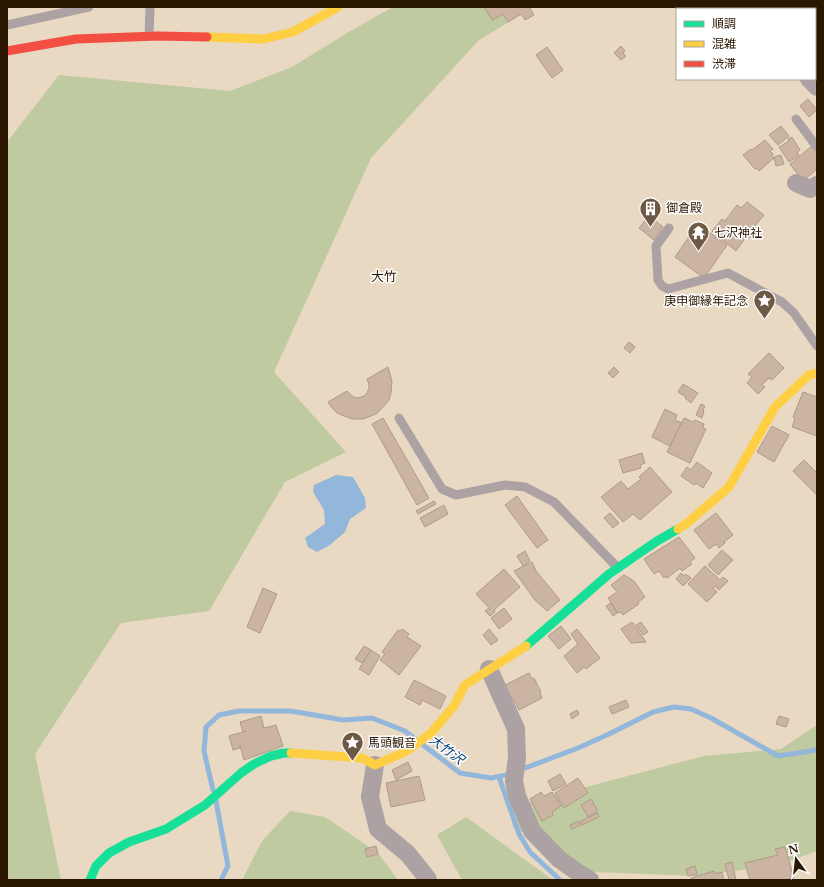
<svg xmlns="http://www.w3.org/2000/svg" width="824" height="887" font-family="'Libre Baskerville','Noto Sans JP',serif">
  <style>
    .green { fill: #c0caa1 }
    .water { fill: #93b6db }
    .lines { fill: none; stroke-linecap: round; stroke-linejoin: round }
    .stream { stroke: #93b6db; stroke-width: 5 }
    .building { fill: #cbb5a2; stroke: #af9a88 }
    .lane { stroke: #aca2a3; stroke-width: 9 }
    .street { stroke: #aca2a3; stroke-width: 18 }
    .fast { stroke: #16e098; stroke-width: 9 }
    .slow { stroke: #ffcf43; stroke-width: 9 }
    .jam { stroke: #f24e42; stroke-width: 9 }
    .labels { text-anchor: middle; stroke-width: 3; stroke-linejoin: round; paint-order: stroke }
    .poi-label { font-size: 12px; fill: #2b1600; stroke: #fff; text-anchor: start }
    .neighbourhood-label { font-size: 13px; fill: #2b1600; stroke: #fff }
    .water-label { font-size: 13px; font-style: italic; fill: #02437b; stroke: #fff }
  </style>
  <rect width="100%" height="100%" fill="#e9d8c2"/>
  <g class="green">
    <polygon points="393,7 534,7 479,40 371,158 274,372 346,452 285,482 209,611 121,623 35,754 61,880 7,880 7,142 59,75 230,91 292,67 347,33"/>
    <polygon points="817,725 817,851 778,865 697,876 593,872 512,826 525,803 704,756 781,749"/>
    <polygon points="290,811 325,817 378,853 398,880 242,880 262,841"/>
    <polygon points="466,817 553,880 462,880 437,835"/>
  </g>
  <polygon class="water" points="336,475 353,477 365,498 366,508 350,519 345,532 330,545 317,552 308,547 305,538 325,524 324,510 313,492 314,485"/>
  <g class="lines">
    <g class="stream">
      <polyline points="423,745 460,773 491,778 511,774"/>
      <polyline points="520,770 578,748 609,734 653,712 674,707 691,709 711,718 778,756 817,750"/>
      <polyline points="499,777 519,834 530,852 560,880"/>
      <polyline points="213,790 204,751 206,727 219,715 239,711 291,711 343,720 372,718 405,731 415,739"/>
      <polyline points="216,801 228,866 221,880"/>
    </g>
  </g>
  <g class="building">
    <polygon points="484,7 529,7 534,15 525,20 521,14 508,22 503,14 492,20"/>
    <polygon points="797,7 817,7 817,19 815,22 815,9 795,9"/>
    <polygon points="621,46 625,51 623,53 626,56 621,60 614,53"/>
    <polygon points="547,47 563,70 552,78 536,55"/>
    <polygon points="808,99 817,110 809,117 800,106"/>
    <polygon points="781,126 789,136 778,145 769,135"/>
    <polygon points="792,137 800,150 797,152 799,155 789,162 779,147 789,141 788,139"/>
    <polygon points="765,140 773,149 770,151 773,154 772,156 774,158 759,171 757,168 755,169 743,155 751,149 752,150"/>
    <polygon points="812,146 817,152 817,169 803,181 790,164"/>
    <polygon points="781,155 784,164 776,166 774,157"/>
    <polygon points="747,202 764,215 754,227 757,229 750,238 747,236 736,251 712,231 722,219 725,221 737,205 741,208"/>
    <polygon points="649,216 663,227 654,240 639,228"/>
    <polygon points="698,224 727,245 704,278 675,257"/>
    <polygon points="629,342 635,347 630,353 624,348"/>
    <polygon points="769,353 784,368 772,380 769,378 762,385 765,387 758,394 747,383 752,377 748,374"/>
    <polygon points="388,367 392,381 391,393 389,400 384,406 376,414 363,419 352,419 344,416 337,413 332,408 328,402 347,391 351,395 354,397 358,398 364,396 367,393 369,388 369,384 367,379"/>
    <polygon points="614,367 619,372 613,378 608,373"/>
    <polygon points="683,384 698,393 691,403 685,398 686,397 678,392"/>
    <polygon points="803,392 817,397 817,436 792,427 795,418 793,417"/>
    <polygon points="701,404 705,406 703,410 704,411 702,418 696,415"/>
    <polygon points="665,409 677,415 675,420 682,423 670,446 652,437"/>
    <polygon points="383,418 429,498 417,505 372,424"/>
    <polygon points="684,418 693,422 695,420 704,424 703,428 706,429 690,463 667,452"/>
    <polygon points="772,426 789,435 774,462 757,452"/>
    <polygon points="642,453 645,463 640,465 641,468 623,473 619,460"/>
    <polygon points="804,460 817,473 817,495 793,471"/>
    <polygon points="697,462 712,473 703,488 696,483 694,485 681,476 687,467 691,470"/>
    <polygon points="650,467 672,492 640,520 633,514 623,522 601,497 621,481 628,489 641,479 639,477"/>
    <polygon points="517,496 548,540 537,548 505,505"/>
    <polygon points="434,501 436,504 418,514 416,511"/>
    <polygon points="444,505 448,514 425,527 420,518"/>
    <polygon points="610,513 619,523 613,528 604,518"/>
    <polygon points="716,513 733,535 724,542 725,543 719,548 716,544 709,549 694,530"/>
    <polygon points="679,537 695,558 690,562 692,564 682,571 680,568 667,578 666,576 664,578 659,571 654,574 644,559"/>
    <polygon points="722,550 733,560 718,575 708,565"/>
    <polygon points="525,551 530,561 523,566 517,556"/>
    <polygon points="532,562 536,571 560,600 547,611 535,600 514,571"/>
    <polygon points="705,566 720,580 723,577 728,581 719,590 715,586 713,588 717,592 707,602 688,584"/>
    <polygon points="504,569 520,587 494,610 495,612 490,616 485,611 489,608 476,594"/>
    <polygon points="681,573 684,576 686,574 691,578 683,586 676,579"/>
    <polygon points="624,575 634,581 645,597 638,602 639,604 623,615 621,612 618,613 608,598 617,592 611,585"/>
    <polygon points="263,588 277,594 260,633 247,627"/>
    <polygon points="611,603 617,613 613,616 606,606"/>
    <polygon points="504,608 512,619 499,629 491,618"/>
    <polygon points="632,622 646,642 631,643 621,629"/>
    <polygon points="641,622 648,632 643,635 636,625"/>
    <polygon points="561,626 571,639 559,649 548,636"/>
    <polygon points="402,629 409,634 407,637 421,646 399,675 380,660 385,654 382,652 398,630 400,631"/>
    <polygon points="489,629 498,640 491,645 483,635"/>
    <polygon points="577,629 600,658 586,669 584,667 577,673 564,656 578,644 571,634"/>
    <polygon points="364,646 371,650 362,663 355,659"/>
    <polygon points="371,650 380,656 369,675 359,669"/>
    <polygon points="529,673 532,679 534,678 541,692 540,693 542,698 519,710 514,700 510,702 505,685"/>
    <polygon points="414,680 446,696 440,709 422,700 420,705 405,697"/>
    <polygon points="626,700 629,707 612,714 609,707"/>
    <polygon points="577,710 579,714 572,719 570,714"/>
    <polygon points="261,716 264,728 276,725 283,746 244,760 240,745 240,748 233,750 229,736 246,731 243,732 240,722"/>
    <polygon points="779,716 789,719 786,727 776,724"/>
    <polygon points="408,762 412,771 396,780 392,770"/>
    <polygon points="560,774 566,784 553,791 548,781"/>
    <polygon points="419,776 425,800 391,807 386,783"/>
    <polygon points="578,778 588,793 564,808 555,793"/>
    <polygon points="541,792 544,796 552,792 561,806 552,812 553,815 542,821 530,799"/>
    <polygon points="591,799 598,811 588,817 581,805"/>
    <polygon points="598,813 599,817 582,825 581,821"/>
    <polygon points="579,821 580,825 572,829 570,825"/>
    <polygon points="376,846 378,854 367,857 365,849"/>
    <polygon points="785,847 794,878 784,880 750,880 745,863 778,855 775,849"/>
    <polygon points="732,862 736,880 729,880 725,864"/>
    <polygon points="695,866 697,874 688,876 686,869"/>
    <polygon points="714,871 715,874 722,872 724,880 688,880 691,879 691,878"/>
  </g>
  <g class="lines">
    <g class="lane">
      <polyline points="7,25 89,7"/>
      <polyline points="149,36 150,7"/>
      <polyline points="796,119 817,147"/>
      <polyline points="669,228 656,246 658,280 662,286 668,289 728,273 782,302 794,313 817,346"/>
      <polyline points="399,418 442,489 456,495 505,485 525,487 554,502 618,568"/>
    </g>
    <g class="street">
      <polyline points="809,79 817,87"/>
      <polyline points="796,183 810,189 817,185"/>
      <polyline points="489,669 516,729 517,757 514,781 517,796 532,831 559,859 580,874 590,880"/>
      <polyline points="375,765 370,797 378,829 408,854 427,878 428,880"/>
    </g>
    <g class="fast">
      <polyline points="815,52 817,53"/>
      <polyline points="526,646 609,574 657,541 678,529"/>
      <polyline points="90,880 96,866 109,853 129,842 166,829 205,805 241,773 254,764 271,756 284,753 291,753"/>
    </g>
    <g class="slow">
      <polyline points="756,7 758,9"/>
      <polyline points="207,37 264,39 293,32 338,7"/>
      <polyline points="678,529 686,524 729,487 775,407 809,375 817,373"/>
      <polyline points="291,753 362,758 375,765 407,751 431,733 454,706 465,685 526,646"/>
    </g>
    <polyline class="jam" points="7,51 76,39 158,36 207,37"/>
  </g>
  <defs>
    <symbol id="building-pin" viewBox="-11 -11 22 30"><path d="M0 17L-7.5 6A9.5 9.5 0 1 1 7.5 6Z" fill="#6e5a44" stroke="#fff"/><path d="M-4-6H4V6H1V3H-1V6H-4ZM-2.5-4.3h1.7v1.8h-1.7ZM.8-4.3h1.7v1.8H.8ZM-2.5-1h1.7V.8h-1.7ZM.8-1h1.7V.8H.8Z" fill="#fff"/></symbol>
    <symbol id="temple-pin" viewBox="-11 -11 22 30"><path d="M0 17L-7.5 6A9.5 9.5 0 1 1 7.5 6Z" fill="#6e5a44" stroke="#fff"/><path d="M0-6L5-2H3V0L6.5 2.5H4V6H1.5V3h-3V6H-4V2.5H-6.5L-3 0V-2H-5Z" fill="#fff"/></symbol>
    <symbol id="sight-pin" viewBox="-11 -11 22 30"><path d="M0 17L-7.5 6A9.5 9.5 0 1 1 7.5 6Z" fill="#6e5a44" stroke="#fff"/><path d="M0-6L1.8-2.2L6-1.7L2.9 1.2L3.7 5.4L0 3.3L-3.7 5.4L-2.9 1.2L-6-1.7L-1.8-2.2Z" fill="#fff"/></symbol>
  </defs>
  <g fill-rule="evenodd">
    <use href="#building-pin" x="638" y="196" width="25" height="34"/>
    <use href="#temple-pin" x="686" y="220" width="25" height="34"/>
    <use href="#sight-pin" x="752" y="288" width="25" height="34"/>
    <use href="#sight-pin" x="340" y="730" width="25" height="34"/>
  </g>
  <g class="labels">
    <g class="poi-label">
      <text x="666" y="212">御倉殿</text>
      <text x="714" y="237">七沢神社</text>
      <text x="748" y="305" text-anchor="end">庚申御縁年記念</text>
      <text x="368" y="747">馬頭観音</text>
    </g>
    <g class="neighbourhood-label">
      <text x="384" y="281">大竹</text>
    </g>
    <g class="water-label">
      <text transform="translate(447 749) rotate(37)" y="5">大竹沢</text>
    </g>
  </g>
  <rect width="824" height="887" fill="none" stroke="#2b1600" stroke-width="16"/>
  <rect x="676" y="8" width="140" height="72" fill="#ffffff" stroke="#aaa299"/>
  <rect x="684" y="21" width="20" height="6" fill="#16e098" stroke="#aaa299"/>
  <text x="712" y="28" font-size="12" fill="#2b1600">順調</text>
  <rect x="684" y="41" width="20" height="6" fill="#ffcf43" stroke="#aaa299"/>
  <text x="712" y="48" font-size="12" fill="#2b1600">混雑</text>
  <rect x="684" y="61" width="20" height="6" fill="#f24e42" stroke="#aaa299"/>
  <text x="712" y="68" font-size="12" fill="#2b1600">渋滞</text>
  <g transform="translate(796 859) rotate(345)" stroke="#ffffff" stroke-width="3" paint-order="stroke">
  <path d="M0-3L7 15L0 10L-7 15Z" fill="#2b1600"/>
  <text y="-6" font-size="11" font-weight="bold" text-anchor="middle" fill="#2b1600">N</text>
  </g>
</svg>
